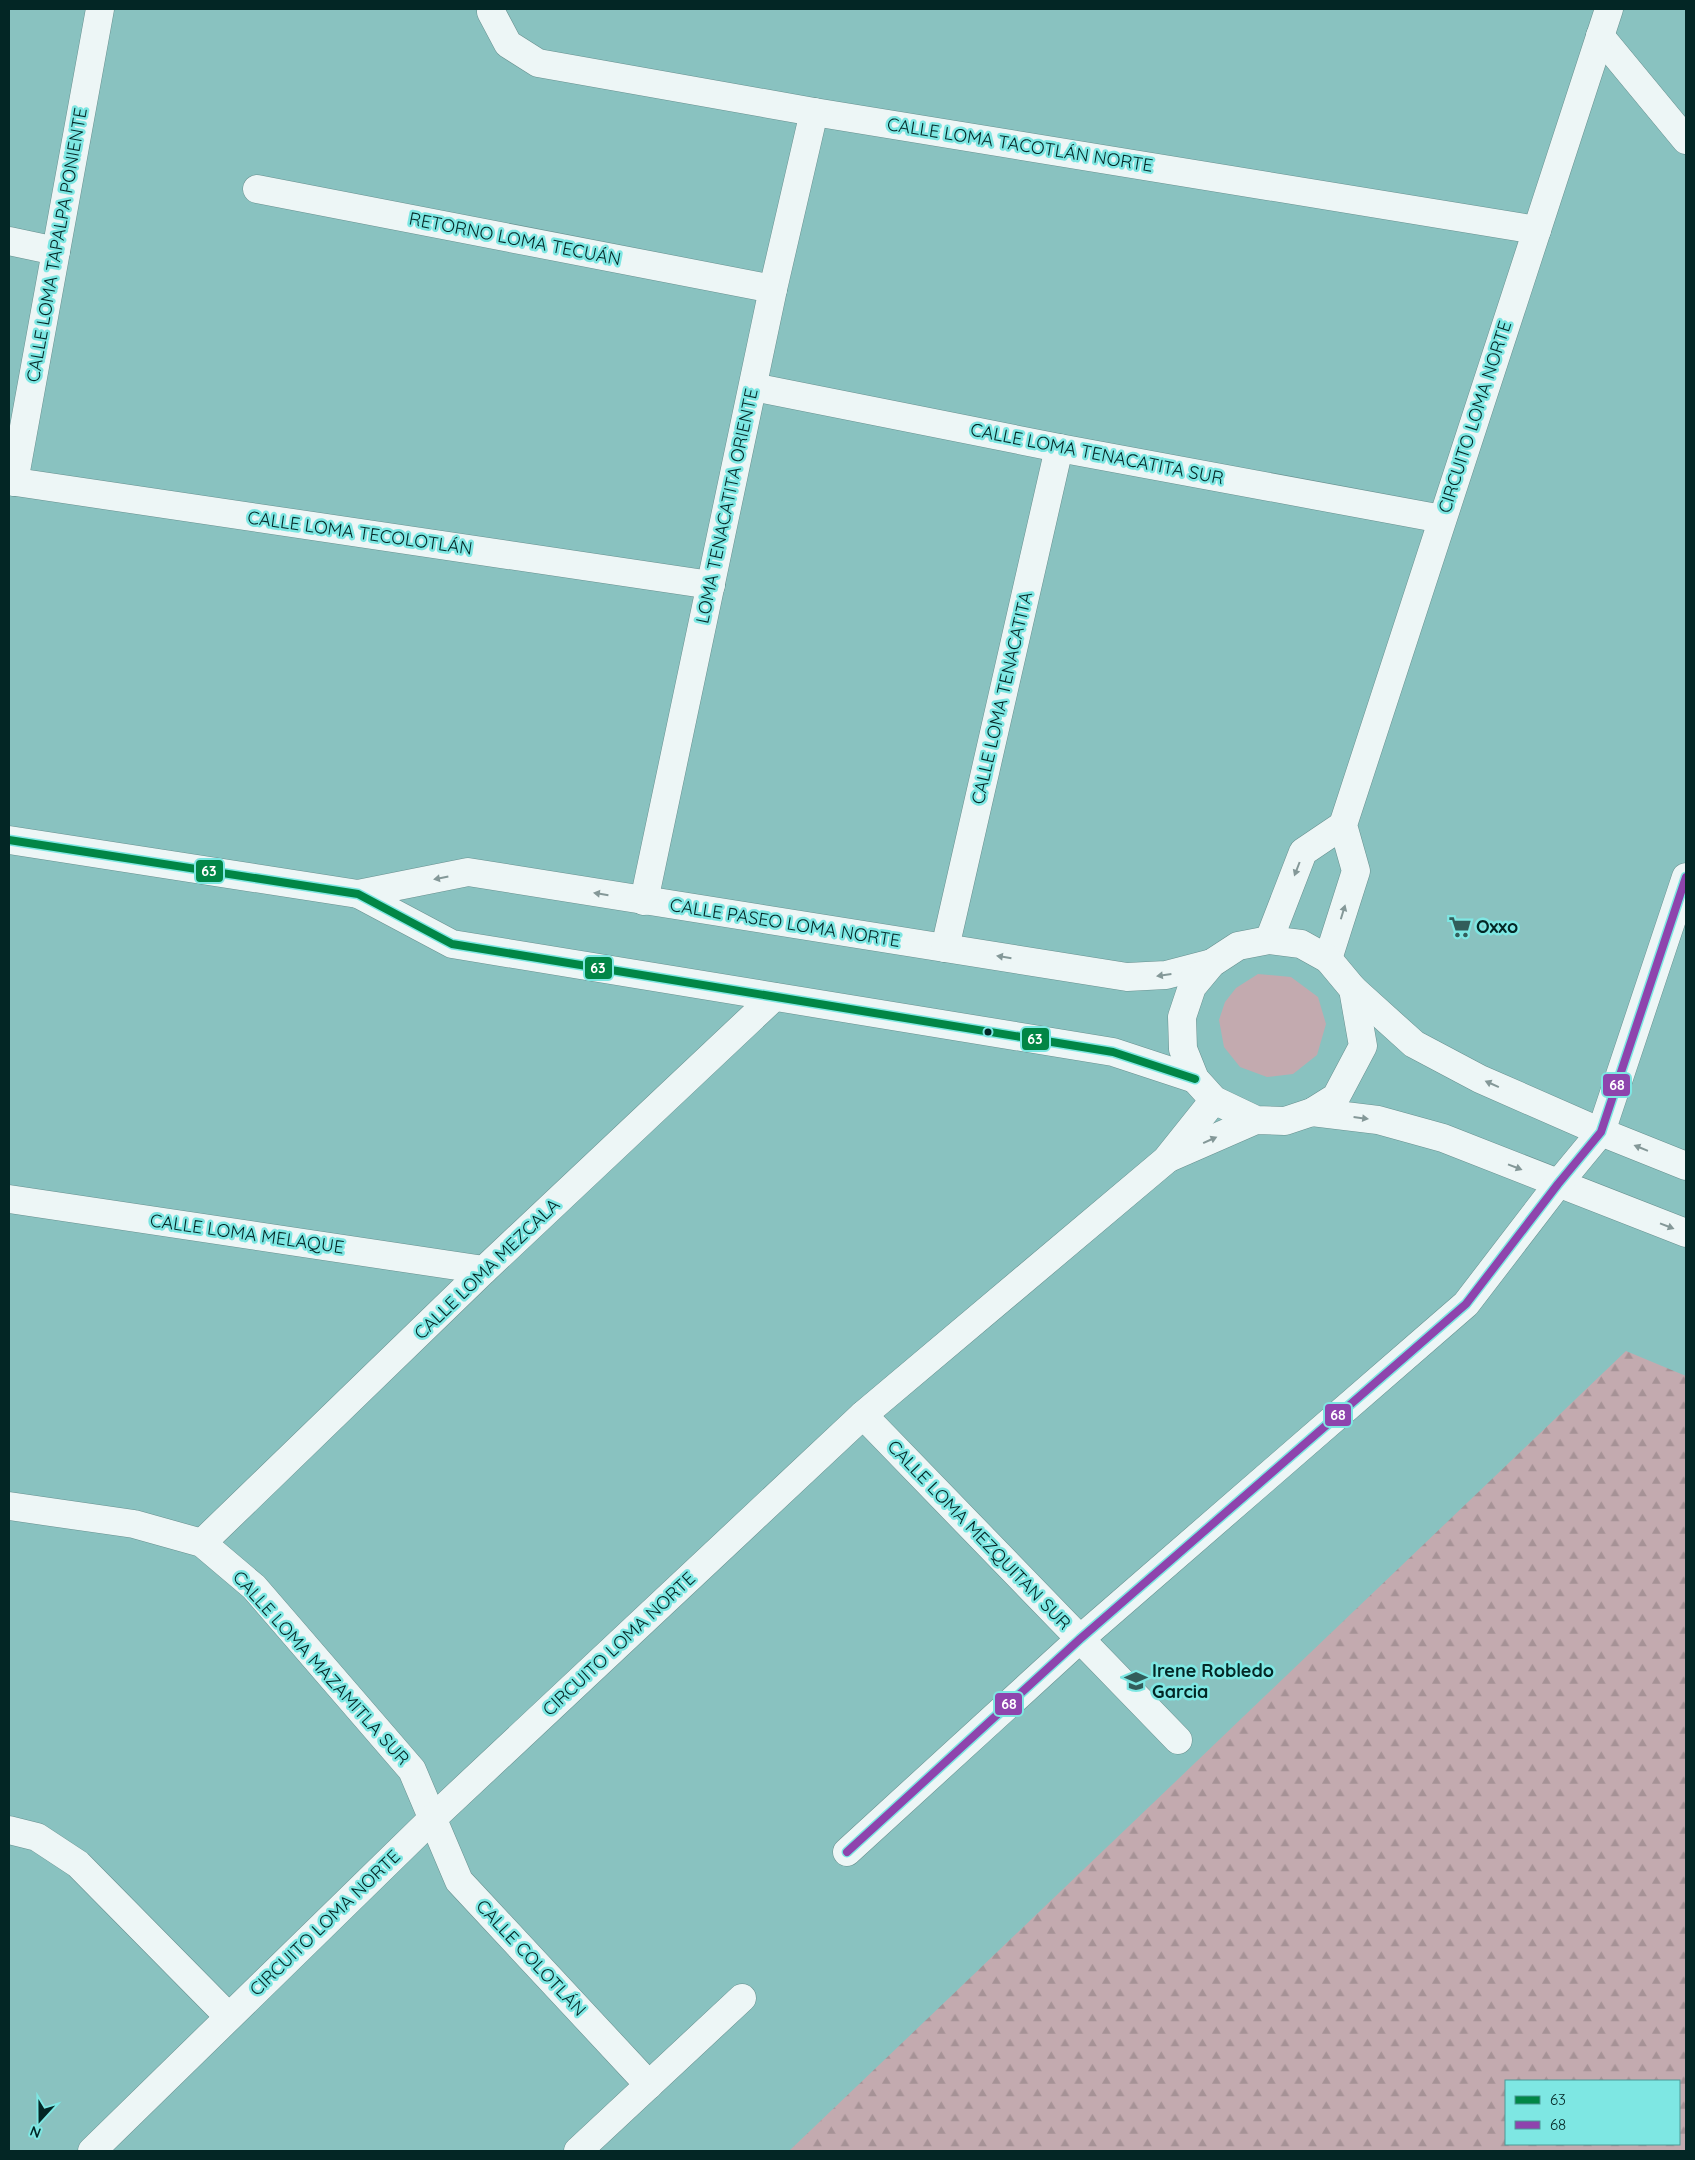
<svg xmlns="http://www.w3.org/2000/svg" width="1695" height="2160" font-family="Quicksand,sans-serif">
  <style>
    .green { fill: #c3aaaf }
    .forest { fill: url(#forest-firs); fill-rule: evenodd }
    .lines { fill: none; stroke-linecap: round; stroke-linejoin: round }
    .minor-casing { stroke: #67908f; stroke-width: 29 }
    .minor { stroke: #edf6f6; stroke-width: 28 }
    .bus-1-casing { stroke: #7ee7e3; stroke-width: 11 }
    .bus-2-casing { stroke: #7ee7e3; stroke-width: 11 }
    .bus-1 { stroke: #018646; stroke-width: 8 }
    .bus-2 { stroke: #8e44ad; stroke-width: 8 }
    .oneway { fill: #849898 }
    .bus-dot { fill: #032625; stroke: #7ee7e3; stroke-width: 2 }
    .labels { text-anchor: middle; stroke-width: 5; stroke-linejoin: round; paint-order: stroke }
    .street-label { font-size: 18px; fill: #032625; stroke: #7ee7e3 }
    .poi-label { font-size: 18px; font-weight: bold; fill: #032625; stroke: #7ee7e3; text-anchor: start }
    .line-badge { stroke: #7ee7e3; stroke-width: 2 }
    .badge-label { font-size: 14px; text-anchor: middle; font-weight: bold; fill: #fff }
  </style>
  <defs>
    <pattern id="forest-firs" width="22" height="20" patternUnits="userSpaceOnUse" patternTransform="scale(1.25)"><rect width="22" height="20" fill="#c3aaaf"/><path d="M5 1l3.5 6h-7zM16 11l3.5 6h-7z" fill="#a69296"/></pattern>
  </defs>
  <rect width="100%" height="100%" fill="#89c2c0"/>
  <polygon class="green" points="1258,974 1291,977 1318,997 1326,1024 1317,1055 1293,1074 1267,1077 1240,1067 1224,1047 1219,1020 1225,1002 1236,988"/>
  <path class="forest" d="M1626 1351 1686 1376V2151H789ZM1506 2081H1679V2144H1506Z"/>
  <g class="lines">
    <defs>
      <g id="minor">
        <polyline points="492,9 491,12 508,44 538,63 814,112 1537,230"/>
        <polyline points="1600,36 1686,140"/>
        <polyline points="257,189 773,289"/>
        <polyline points="9,241 56,251"/>
        <polyline points="753,387 1059,448 1442,519"/>
        <polyline points="9,481 711,585"/>
        <polyline points="14,482 100,9"/>
        <polyline points="9,840 358,894 452,944 1113,1052 1195,1079"/>
        <polyline points="358,894 468,872 1127,977 1166,975 1212,963"/>
        <polyline points="644,901 773,289 814,112"/>
        <polyline points="1269,940 1303,852 1343,825"/>
        <polyline points="945,948 1059,448"/>
        <polyline points="1328,959 1356,871 1343,825 1609,9"/>
        <polyline points="1353,989 1414,1044 1480,1079 1601,1132 1686,1166"/>
        <polyline points="1312,1112 1378,1120 1443,1138 1686,1233"/>
        <polyline points="1169,1158 1256,1120 1285,1121 1312,1112 1336,1097 1363,1046 1353,989 1328,959 1301,944 1269,940 1238,946 1212,963 1192,987 1182,1017 1183,1049 1195,1079 1214,1100 1256,1120"/>
        <polyline points="9,1199 484,1270"/>
        <polyline points="863,1415 1178,1740"/>
        <polyline points="9,1506 134,1524 202,1543 254,1587 412,1770 459,1881 649,2085"/>
        <polyline points="202,1543 484,1270 774,997"/>
        <polyline points="9,1830 37,1837 78,1864 228,2016"/>
        <polyline points="847,1852 1080,1639 1466,1304 1558,1184 1601,1132 1686,877"/>
        <polyline points="92,2151 432,1819 863,1415 1166,1160 1214,1100"/>
        <polyline points="578,2151 742,1998"/>
      </g>
    </defs>
    <use href="#minor" class="minor-casing"/>
    <use href="#minor" class="minor"/>
    <defs>
      <polyline id="bus-1" points="9,840 358,894 452,944 1113,1052 1195,1079"/>
      <polyline id="bus-2" points="847,1852 1080,1639 1466,1304 1558,1184 1601,1132 1686,877"/>
    </defs>
    <use href="#bus-1" class="bus-1-casing"/>
    <use href="#bus-2" class="bus-2-casing"/>
    <use href="#bus-1" class="bus-1"/>
    <use href="#bus-2" class="bus-2"/>
  </g>
  <defs><path id="oneway-solid" d="M-6-.8H1V-3.2L6.5 0L1 3.2V.8H-6Z" transform="scale(1.25)"/></defs>
  <g class="oneway">
    <use href="#oneway-solid" transform="translate(1297 869) rotate(111)"/>
    <use href="#oneway-solid" transform="translate(441 878) rotate(169)"/>
    <use href="#oneway-solid" transform="translate(601 894) rotate(-171)"/>
    <use href="#oneway-solid" transform="translate(1343 912) rotate(-73)"/>
    <use href="#oneway-solid" transform="translate(1004 957) rotate(-171)"/>
    <use href="#oneway-solid" transform="translate(1164 975) rotate(172)"/>
    <use href="#oneway-solid" transform="translate(1492 1084) rotate(-156)"/>
    <use href="#oneway-solid" transform="translate(1361 1118) rotate(7)"/>
    <use href="#oneway-solid" transform="translate(1210 1140) rotate(-24)"/>
    <use href="#oneway-solid" transform="translate(1641 1148) rotate(-158)"/>
    <use href="#oneway-solid" transform="translate(1515 1167) rotate(21)"/>
    <use href="#oneway-solid" transform="translate(1667 1226) rotate(21)"/>
  </g>
  <defs>
    <symbol id="supermarket-bare" viewBox="-9 -9 18 18"><path d="M-6-5.5h2.5l.6 2H6L4.5 2H-2.5L-4.4-4H-6ZM-1.5 3.2a1.3 1.3 0 1 0 .1 0ZM3 3.2a1.3 1.3 0 1 0 .1 0Z" fill="#325d5b" stroke="#7ee7e3" stroke-width="2.5" paint-order="stroke"/></symbol>
    <symbol id="school-bare" viewBox="-9 -9 18 18"><path d="M0-5L7-2L0 1L-7-2ZM-4 1L0 2.5L4 1V4Q0 6-4 4Z" fill="#325d5b" stroke="#7ee7e3" stroke-width="2.5" paint-order="stroke"/></symbol>
  </defs>
  <g fill-rule="evenodd">
    <use href="#supermarket-bare" x="1444" y="911" width="32" height="32"/>
    <use href="#school-bare" x="1120" y="1665" width="32" height="32"/>
  </g>
  <circle class="bus-dot" cx="988" cy="1032" r="4.5"/>
  <g class="labels">
    <g class="street-label">
      <text transform="translate(1020 145) rotate(9)" y="6">CALLE LOMA TACOTLÁN NORTE</text>
      <text transform="translate(515 239) rotate(11)" y="6">RETORNO LOMA TECUÁN</text>
      <text transform="translate(57 245) rotate(-80)" y="6">CALLE LOMA TAPALPA PONIENTE</text>
      <text transform="translate(1475 417) rotate(-72)" y="6">CIRCUITO LOMA NORTE</text>
      <text transform="translate(1097 454) rotate(11)" y="6">CALLE LOMA TENACATITA SUR</text>
      <text transform="translate(727 506) rotate(-78)" y="6">LOMA TENACATITA ORIENTE</text>
      <text transform="translate(360 533) rotate(8)" y="6">CALLE LOMA TECOLOTLÁN</text>
      <text transform="translate(1002 698) rotate(-77)" y="6">CALLE LOMA TENACATITA</text>
      <text transform="translate(785 923) rotate(9)" y="6">CALLE PASEO LOMA NORTE</text>
      <text transform="translate(247 1234) rotate(8)" y="6">CALLE LOMA MELAQUE</text>
      <text transform="translate(487 1269) rotate(-44)" y="6">CALLE LOMA MEZCALA</text>
      <text transform="translate(979 1535) rotate(46)" y="6">CALLE LOMA MEZQUITAN SUR</text>
      <text transform="translate(619 1644) rotate(-43)" y="6">CIRCUITO LOMA NORTE</text>
      <text transform="translate(321 1668) rotate(48)" y="6">CALLE LOMA MAZAMITLA SUR</text>
      <text transform="translate(325 1923) rotate(-44)" y="6">CIRCUITO LOMA NORTE</text>
      <text transform="translate(531 1958) rotate(47)" y="6">CALLE COLOTLÁN</text>
    </g>
    <g class="poi-label">
      <text x="1476" y="933">Oxxo</text>
      <text x="1152" y="1677">Irene Robledo<tspan x="1152" dy="21">Garcia</tspan></text>
    </g>
  </g>
  <g class="line-badge">
    <rect x="195" y="859" width="29" height="24" rx="5" fill="#018646"/>
    <rect x="584" y="956" width="29" height="24" rx="5" fill="#018646"/>
    <rect x="1021" y="1027" width="29" height="24" rx="5" fill="#018646"/>
    <rect x="1602" y="1073" width="29" height="24" rx="5" fill="#8e44ad"/>
    <rect x="1324" y="1403" width="28" height="24" rx="5" fill="#8e44ad"/>
    <rect x="994" y="1692" width="29" height="24" rx="5" fill="#8e44ad"/>
  </g>
  <g class="badge-label">
    <text x="209" y="876">63</text>
    <text x="598" y="973">63</text>
    <text x="1035" y="1044">63</text>
    <text x="1617" y="1090">68</text>
    <text x="1338" y="1420">68</text>
    <text x="1009" y="1709">68</text>
  </g>
  <rect width="1695" height="2160" fill="none" stroke="#032625" stroke-width="20"/>
  <rect x="1505" y="2080" width="175" height="65" fill="#7ee7e3" stroke="#4d9a97"/>
  <rect x="1515" y="2096" width="25" height="8" fill="#018646" stroke="#4d9a97"/>
  <text x="1550" y="2105" font-size="15" fill="#032625">63</text>
  <rect x="1515" y="2121" width="25" height="8" fill="#8e44ad" stroke="#4d9a97"/>
  <text x="1550" y="2130" font-size="15" fill="#032625">68</text>
  <g transform="translate(40 2120) rotate(201)" stroke="#7ee7e3" stroke-width="4" paint-order="stroke">
  <path d="M0-4L9 19L0 12L-9 19Z" fill="#032625"/>
  <text y="-8" font-size="14" font-weight="bold" text-anchor="middle" fill="#032625">N</text>
  </g>
</svg>
